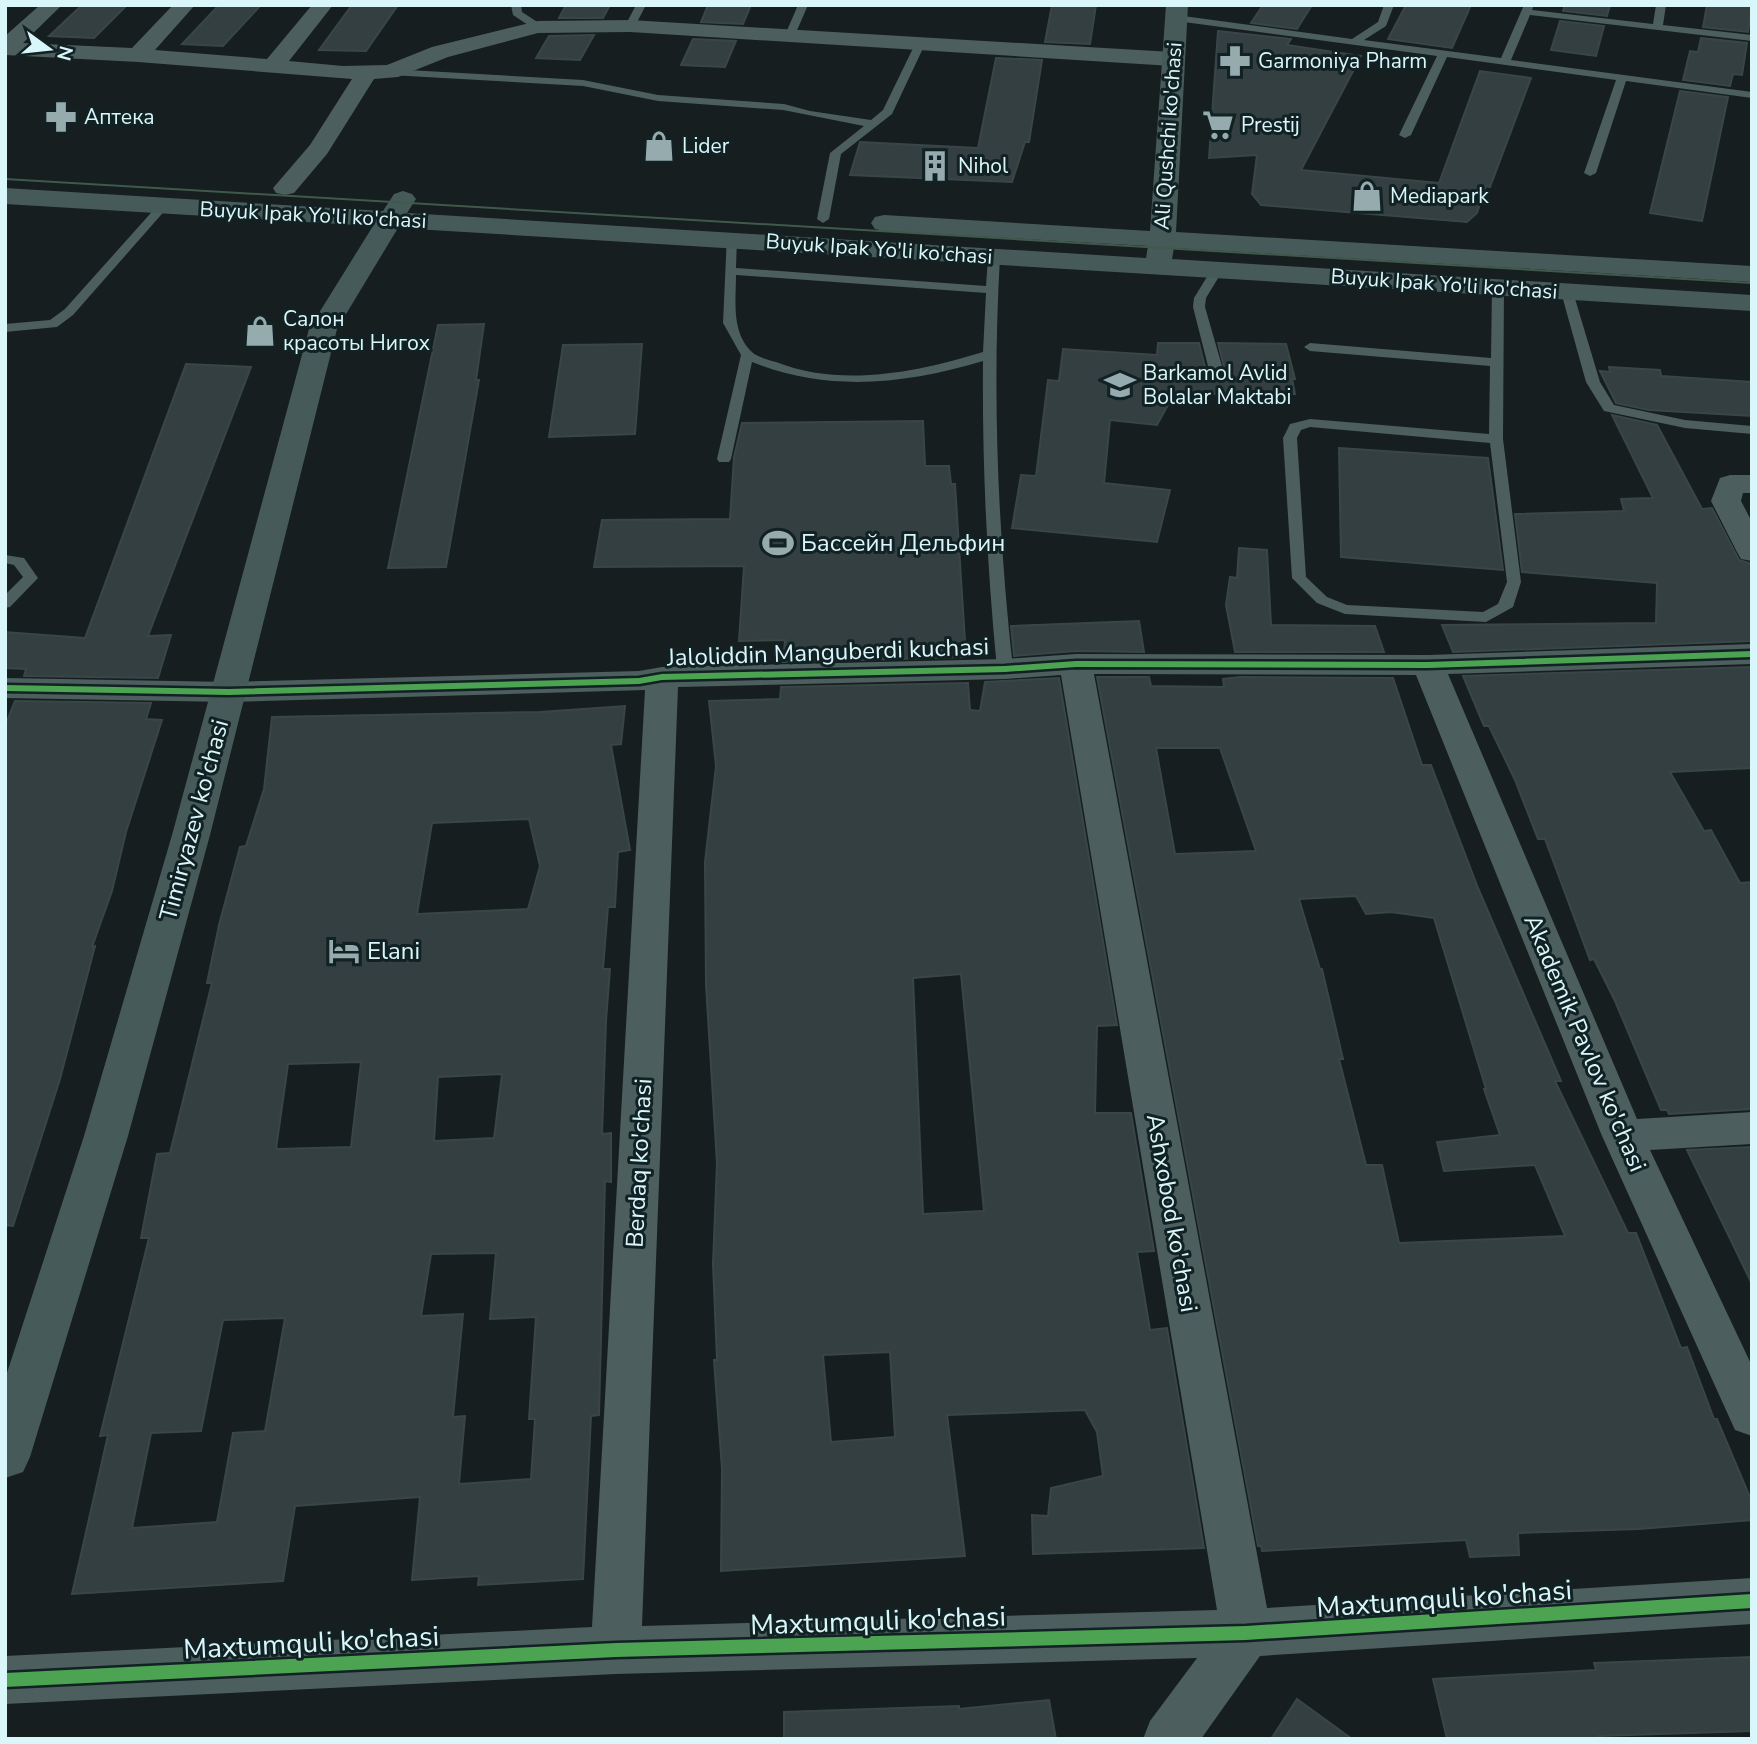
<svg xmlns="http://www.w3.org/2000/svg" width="1757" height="1744" font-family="'Nunito Sans',sans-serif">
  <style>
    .building { fill: #343f41; stroke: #394648; stroke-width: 2; fill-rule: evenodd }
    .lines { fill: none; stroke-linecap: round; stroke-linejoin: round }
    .lane { fill: #4c5e5e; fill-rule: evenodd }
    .street { fill: #4c5e5e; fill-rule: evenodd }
    .secondary { fill: #475a5a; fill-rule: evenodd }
    .tram { stroke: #3f5a4a; stroke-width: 2 }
    .cycleway-casing { stroke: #122123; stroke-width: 5 }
    .cycleway { fill: #4ca352; fill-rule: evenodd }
    .labels { text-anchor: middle; stroke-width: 6; stroke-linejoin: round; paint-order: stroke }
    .far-poi-label { font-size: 21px; fill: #d9f7fa; stroke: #122123; text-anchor: start }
    .far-street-label { font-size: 21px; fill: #d9f7fa; stroke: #122123 }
    .poi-label { font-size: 24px; fill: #d9f7fa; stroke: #122123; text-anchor: start }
    .street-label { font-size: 24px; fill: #d9f7fa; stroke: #122123 }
    .near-street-label { font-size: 28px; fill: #d9f7fa; stroke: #122123 }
  </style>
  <rect width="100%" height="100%" fill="#161e1f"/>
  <g class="building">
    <polygon points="82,5 127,5 94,38 49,36"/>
    <polygon points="219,5 261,5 223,46 182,44"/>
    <polygon points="352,5 398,5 366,51 319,50"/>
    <polygon points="566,5 610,5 603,18 559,18"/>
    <polygon points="708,5 751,5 743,24 701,22"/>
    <polygon points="1052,5 1096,5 1090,44 1045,42"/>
    <polygon points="1263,5 1312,5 1297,29 1251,23"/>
    <polygon points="1406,5 1471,5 1452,48 1388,39"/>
    <polygon points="1565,5 1610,5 1607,16 1563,11"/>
    <polygon points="1707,5 1752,5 1748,32 1703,27"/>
    <polygon points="1560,21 1604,26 1596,56 1551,50"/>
    <polygon points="1218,31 1291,39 1287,45 1361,56 1301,170 1439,183 1480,71 1531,78 1490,187 1486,186 1477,213 1467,222 1261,205 1252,194 1257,155 1209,158"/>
    <polygon points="594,35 580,60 536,58 549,36"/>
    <polygon points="1701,38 1747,43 1742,75 1733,74 1730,86 1683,80 1690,51 1698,52"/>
    <polygon points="693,39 736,41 725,67 681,65"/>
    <polygon points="996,58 1042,60 1029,142 1025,142 1012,182 850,175 860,142 978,148"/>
    <polygon points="1680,91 1728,97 1702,221 1650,213"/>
    <polygon points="484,324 476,380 479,380 446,567 388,568 438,325"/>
    <polygon points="1158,343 1199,343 1205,367 1214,372 1224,367 1218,343 1286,344 1295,379 1292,379 1295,394 1208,394 1207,405 1169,403 1157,425 1110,420 1104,483 1170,490 1157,542 1012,528 1021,475 1036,476 1048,380 1059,381 1063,349 1157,355"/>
    <polygon points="642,344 635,434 549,437 563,345"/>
    <polygon points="186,364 251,367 148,636 171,635 158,678 24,676 26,669 5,668 5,632 85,638"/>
    <polygon points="1609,367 1660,370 1661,376 1752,382 1752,416 1649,410 1616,403 1600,371 1610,372"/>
    <polygon points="1612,415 1657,425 1702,509 1712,508 1739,560 1752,564 1752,641 1453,652 1442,625 1656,623 1657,583 1522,572 1515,514 1624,511 1621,499 1653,498"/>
    <polygon points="923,421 925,466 949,466 951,484 955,484 966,657 783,662 785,640 739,641 744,566 594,567 602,520 730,519 734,457 742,423"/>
    <polygon points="1339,448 1488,458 1503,570 1341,557"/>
    <polygon points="1239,548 1267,550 1271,625 1375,626 1384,652 1235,652 1226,605 1230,577 1237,578"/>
    <polygon points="1139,621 1144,652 1076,651 1014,656 1011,626"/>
    <polygon points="1752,667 1752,768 1670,772 1704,831 1711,830 1740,883 1752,882 1752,1109 1669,1114 1667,1110 1661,1110 1615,1001 1594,959 1590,960 1545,839 1538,839 1515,780 1489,726 1484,726 1463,676"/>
    <path d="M1097 677H1149L1151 686 1224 687 1223 679 1240 677 1393 678 1422 765H1431L1478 888 1561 1081H1555L1628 1233H1636L1681 1348 1687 1347 1714 1419H1717L1752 1502V1520L1639 1529 1518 1533 1519 1555 1470 1557 1466 1540 1262 1551 1261 1546H1258ZM1156 748H1220L1256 851 1175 854ZM1356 896 1366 914 1391 912 1434 918 1486 1089H1484L1500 1135 1437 1142 1444 1171 1535 1165 1565 1236 1399 1243 1382 1165H1366L1339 1059H1343L1322 969H1320L1299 899Z"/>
    <path d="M1059 678 1117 1025 1097 1026 1095 1113H1131L1154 1251 1137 1252 1150 1330 1167 1328 1204 1548 1033 1554 1032 1515 1048 1516 1051 1488 1103 1476 1097 1432 1085 1410 947 1415 965 1556 721 1571 722 1469 714 1360H717L713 1264 717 1163 706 985 705 862 716 766 709 701 780 699 781 687 968 683 970 710 980 711 985 682ZM961 974 984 1211 923 1214 913 978ZM890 1352 895 1437 831 1442 823 1355Z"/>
    <polygon points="15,701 151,703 146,719 162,720 126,832 112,891 92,947 95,946 60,1079 13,1226 5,1225 5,726"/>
    <path d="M625 706 621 744 611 745 630 850 618 852 615 907H608L603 969H610L606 1021 602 1134 611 1133V1182L605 1181 599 1415 591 1416 583 1579 478 1585 479 1576 412 1580 420 1497 295 1506 283 1581 72 1594 108 1435 100 1436 149 1238H141L157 1154 170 1153 212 983H207L219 925 240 847 246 846 264 789 272 717 540 712ZM529 819 540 866 528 909 417 914 432 823ZM361 1062 351 1147 276 1149 288 1064ZM502 1074 494 1138 434 1141 438 1077ZM496 1253 490 1319 536 1317 529 1419H535L531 1479 459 1484 465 1416 453 1417 463 1314 421 1316 431 1254ZM285 1318 265 1431 233 1433 217 1522 132 1528 151 1433 201 1431 223 1320Z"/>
    <polygon points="1752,1147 1752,1284 1687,1150"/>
    <polygon points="1752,1657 1752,1731 1599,1736 1599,1739 1447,1739 1433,1679 1596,1670 1594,1663"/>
    <polygon points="1297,1699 1352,1739 1271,1739"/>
    <polygon points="1049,1700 1056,1739 784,1739 784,1712 959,1706 959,1709"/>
  </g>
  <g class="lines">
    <g class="lane">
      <polygon points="511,5 521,5 522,12 542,25 542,29 534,29 513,15"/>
      <polygon points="636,5 646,5 634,28 626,28 625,26"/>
      <polygon points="798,5 808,5 795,35 786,37 785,35"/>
      <polygon points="1384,5 1394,5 1386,26 1364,40 1501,58 1524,5 1534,5 1532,10 1653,24 1656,5 1666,5 1663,25 1752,35 1752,41 1530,15 1511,60 1752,92 1752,98 1626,81 1596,173 1590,176 1584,173 1616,80 1447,57 1411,135 1405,138 1399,135 1437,56 1176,21 1171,18 1176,15 1352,39 1378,22"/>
      <polygon points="917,40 926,42 892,114 841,154 829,219 823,223 817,219 830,153 864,126 783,110 658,101 583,86 390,75 385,72 390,69 583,80 658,95 784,104 810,111 871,120 883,110"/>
      <polygon points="158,205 168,207 73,315 57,327 5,332 5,324 50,320 65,309"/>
      <path d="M727 235 737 238 736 268 986 286 988 257 994 253 1000 257C992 395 998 532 1013 669L1011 672H999L997 669C987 566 982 464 983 361 906 384 828 393 752 362L731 459 729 462H719L717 459 741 355 723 323ZM736 275 986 293 983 352C918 372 842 388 776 362 769 360 757 357 752 352 731 332 736 301 736 275Z"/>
      <polygon points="1217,266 1223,270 1206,298 1205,307 1222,366 1215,370 1208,366 1193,307 1194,298 1213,267"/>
      <path d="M1498 283 1504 287 1503 439 1521 582 1513 607 1486 622 1345 614 1317 603 1292 578 1283 438 1290 424 1310 419 1489 434 1490 366 1310 351 1304 347 1310 343 1491 358 1492 287ZM1310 427 1490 443 1507 582 1498 604 1483 612 1347 605 1327 597 1306 577 1297 438 1301 430Z"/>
      <polygon points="1567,288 1573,292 1600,382 1614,405 1685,420 1752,426 1752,434 1685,428 1604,411 1586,382 1561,292"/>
      <polygon points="5,555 24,558 38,578 10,607 5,608 5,595 23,577 14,565 5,563"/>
    </g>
    <g class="street">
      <polygon points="40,5 62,5 23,43 132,48 173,5 195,5 155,50 267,59 312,5 333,5 289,61 343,66 387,65 432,47 538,21 630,20 1172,52 1180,54 1183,59 1180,64 1172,66 630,32 538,33 448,57 398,77 374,79 327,154 294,193 285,195 276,193 273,188 310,145 352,79 138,62 5,55 5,36"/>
      <polygon points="1730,475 1752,475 1752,493 1743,493 1741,501 1752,522 1752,561 1741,559 1737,552 1711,501 1720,478"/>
      <path d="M1752 644V664L1448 674 1637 1119 1752 1112V1144L1650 1150 1752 1366V1436L1735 1430 1602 1136 1416 675 1094 674 1267 1608 1752 1578V1624L1260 1656 1201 1739H1143L1150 1721 1197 1658 616 1674 5 1704V1656L592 1627 645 690 229 702 5 698V678L229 682 639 671 662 667 1005 659 1076 654 1428 655ZM1061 675 1217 1610 642 1626 678 687 1005 679Z"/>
    </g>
    <polygon class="secondary" points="1166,5 1188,5 1176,232 1752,266 1752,282 1174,248 1172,259 1752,295 1752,311 398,228 337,329 210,835 128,1136 30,1457 23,1472 5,1478 5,1379 84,1136 172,835 309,329 373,226 5,204 5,188 383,211 394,194 403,191 412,194 416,199 407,213 1146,258 1148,246 884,231 875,229 871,223 875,217 884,215 1150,231"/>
    <polyline class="tram" points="5,179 1752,283"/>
    <defs>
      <g id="cycleway">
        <polygon points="1752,651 1752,657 1428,668 1076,667 1005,672 662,680 639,684 229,695 5,691 5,685 229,689 639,678 662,674 1005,666 1076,661 1428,662"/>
        <polygon points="1752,1594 1752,1608 1246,1640 616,1657 5,1687 5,1673 616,1643 1246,1626"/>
      </g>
    </defs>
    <use href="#cycleway" class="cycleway-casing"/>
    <use href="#cycleway" class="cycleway"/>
  </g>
  <defs>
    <symbol id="pharmacy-bare" viewBox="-9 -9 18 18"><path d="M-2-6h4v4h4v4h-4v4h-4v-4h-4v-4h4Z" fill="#95abad" stroke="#122123" stroke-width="2.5" paint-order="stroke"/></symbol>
    <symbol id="supermarket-bare" viewBox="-9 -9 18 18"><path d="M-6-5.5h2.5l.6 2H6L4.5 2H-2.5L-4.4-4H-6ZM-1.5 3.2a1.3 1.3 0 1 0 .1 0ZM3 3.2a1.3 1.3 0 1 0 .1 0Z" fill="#95abad" stroke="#122123" stroke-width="2.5" paint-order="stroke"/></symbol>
    <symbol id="shop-bare" viewBox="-9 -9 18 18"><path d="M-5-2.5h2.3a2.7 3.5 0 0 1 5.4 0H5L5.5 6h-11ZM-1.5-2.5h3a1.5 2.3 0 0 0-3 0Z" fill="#95abad" stroke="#122123" stroke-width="2.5" paint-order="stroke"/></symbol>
    <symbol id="building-bare" viewBox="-9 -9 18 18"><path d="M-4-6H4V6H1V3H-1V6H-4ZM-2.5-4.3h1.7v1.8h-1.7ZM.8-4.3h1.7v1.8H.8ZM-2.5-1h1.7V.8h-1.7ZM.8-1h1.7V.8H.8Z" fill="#95abad" stroke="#122123" stroke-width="2.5" paint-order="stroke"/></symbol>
    <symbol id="school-bare" viewBox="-9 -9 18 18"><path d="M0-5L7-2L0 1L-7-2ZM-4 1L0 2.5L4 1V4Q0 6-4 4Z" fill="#95abad" stroke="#122123" stroke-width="2.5" paint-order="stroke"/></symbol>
    <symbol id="stadium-bare" viewBox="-9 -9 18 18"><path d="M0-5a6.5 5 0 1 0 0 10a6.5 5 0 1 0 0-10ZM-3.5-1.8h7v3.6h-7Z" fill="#95abad" stroke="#122123" stroke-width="2.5" paint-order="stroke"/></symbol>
    <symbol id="hotel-bare" viewBox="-9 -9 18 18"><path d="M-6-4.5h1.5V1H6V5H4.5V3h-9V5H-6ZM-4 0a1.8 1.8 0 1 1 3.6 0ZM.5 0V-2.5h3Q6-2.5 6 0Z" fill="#95abad" stroke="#122123" stroke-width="2.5" paint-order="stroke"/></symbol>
  </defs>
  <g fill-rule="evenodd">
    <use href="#pharmacy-bare" x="1213" y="39" width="44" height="44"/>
    <use href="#pharmacy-bare" x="39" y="95" width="44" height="44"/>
    <use href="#supermarket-bare" x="1196" y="103" width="44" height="44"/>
    <use href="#shop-bare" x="637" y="124" width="44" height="44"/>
    <use href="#building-bare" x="913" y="144" width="44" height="44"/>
    <use href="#shop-bare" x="1345" y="174" width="44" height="44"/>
    <use href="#shop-bare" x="238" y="309" width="44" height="44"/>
    <use href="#school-bare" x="1098" y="363" width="44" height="44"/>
    <use href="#stadium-bare" x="756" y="521" width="44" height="44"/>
    <use href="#hotel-bare" x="322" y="929" width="44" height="44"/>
  </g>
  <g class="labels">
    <g class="far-poi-label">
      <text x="1258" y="68">Garmoniya Pharm</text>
      <text x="84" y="124">Аптека</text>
      <text x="1241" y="132">Prestij</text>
      <text x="682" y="153">Lider</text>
      <text x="958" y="173">Nihol</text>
      <text x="1390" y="203">Mediapark</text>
      <text x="283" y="326">Салон<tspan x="283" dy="24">красоты Нигох</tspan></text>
      <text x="1143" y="380">Barkamol Avlid<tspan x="1143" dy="24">Bolalar Maktabi</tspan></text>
    </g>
    <g class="far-street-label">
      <text transform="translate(1168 136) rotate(-86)" y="7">Ali Qushchi ko'chasi</text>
      <text transform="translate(313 215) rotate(3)" y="7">Buyuk Ipak Yo'li ko'chasi</text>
      <text transform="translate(879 249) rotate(4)" y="7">Buyuk Ipak Yo'li ko'chasi</text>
      <text transform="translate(1444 284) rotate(4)" y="7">Buyuk Ipak Yo'li ko'chasi</text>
    </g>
    <g class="poi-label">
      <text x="801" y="551">Бассейн Дельфин</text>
      <text x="367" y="959">Elani</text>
    </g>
    <g class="street-label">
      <text transform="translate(828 652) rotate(-2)" y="8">Jaloliddin Manguberdi kuchasi</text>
      <text transform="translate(194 820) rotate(-75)" y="8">Timiryazev ko'chasi</text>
      <text transform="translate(1585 1043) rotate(67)" y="8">Akademik Pavlov ko'chasi</text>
      <text transform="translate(639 1163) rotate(-87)" y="8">Berdaq ko'chasi</text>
      <text transform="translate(1172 1213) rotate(80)" y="8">Ashxobod ko'chasi</text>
    </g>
    <g class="near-street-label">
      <text transform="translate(1444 1598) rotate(-4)" y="10">Maxtumquli ko'chasi</text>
      <text transform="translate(878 1620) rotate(-2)" y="10">Maxtumquli ko'chasi</text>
      <text transform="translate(311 1642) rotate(-3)" y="10">Maxtumquli ko'chasi</text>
    </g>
  </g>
  <rect width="1757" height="1744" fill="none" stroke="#d9f7fa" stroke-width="14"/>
  <g transform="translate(49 49) rotate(105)" stroke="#122123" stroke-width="5" paint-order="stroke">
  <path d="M0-5L12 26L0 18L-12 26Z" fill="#d9f7fa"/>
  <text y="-10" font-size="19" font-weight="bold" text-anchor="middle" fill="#d9f7fa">N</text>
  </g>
</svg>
